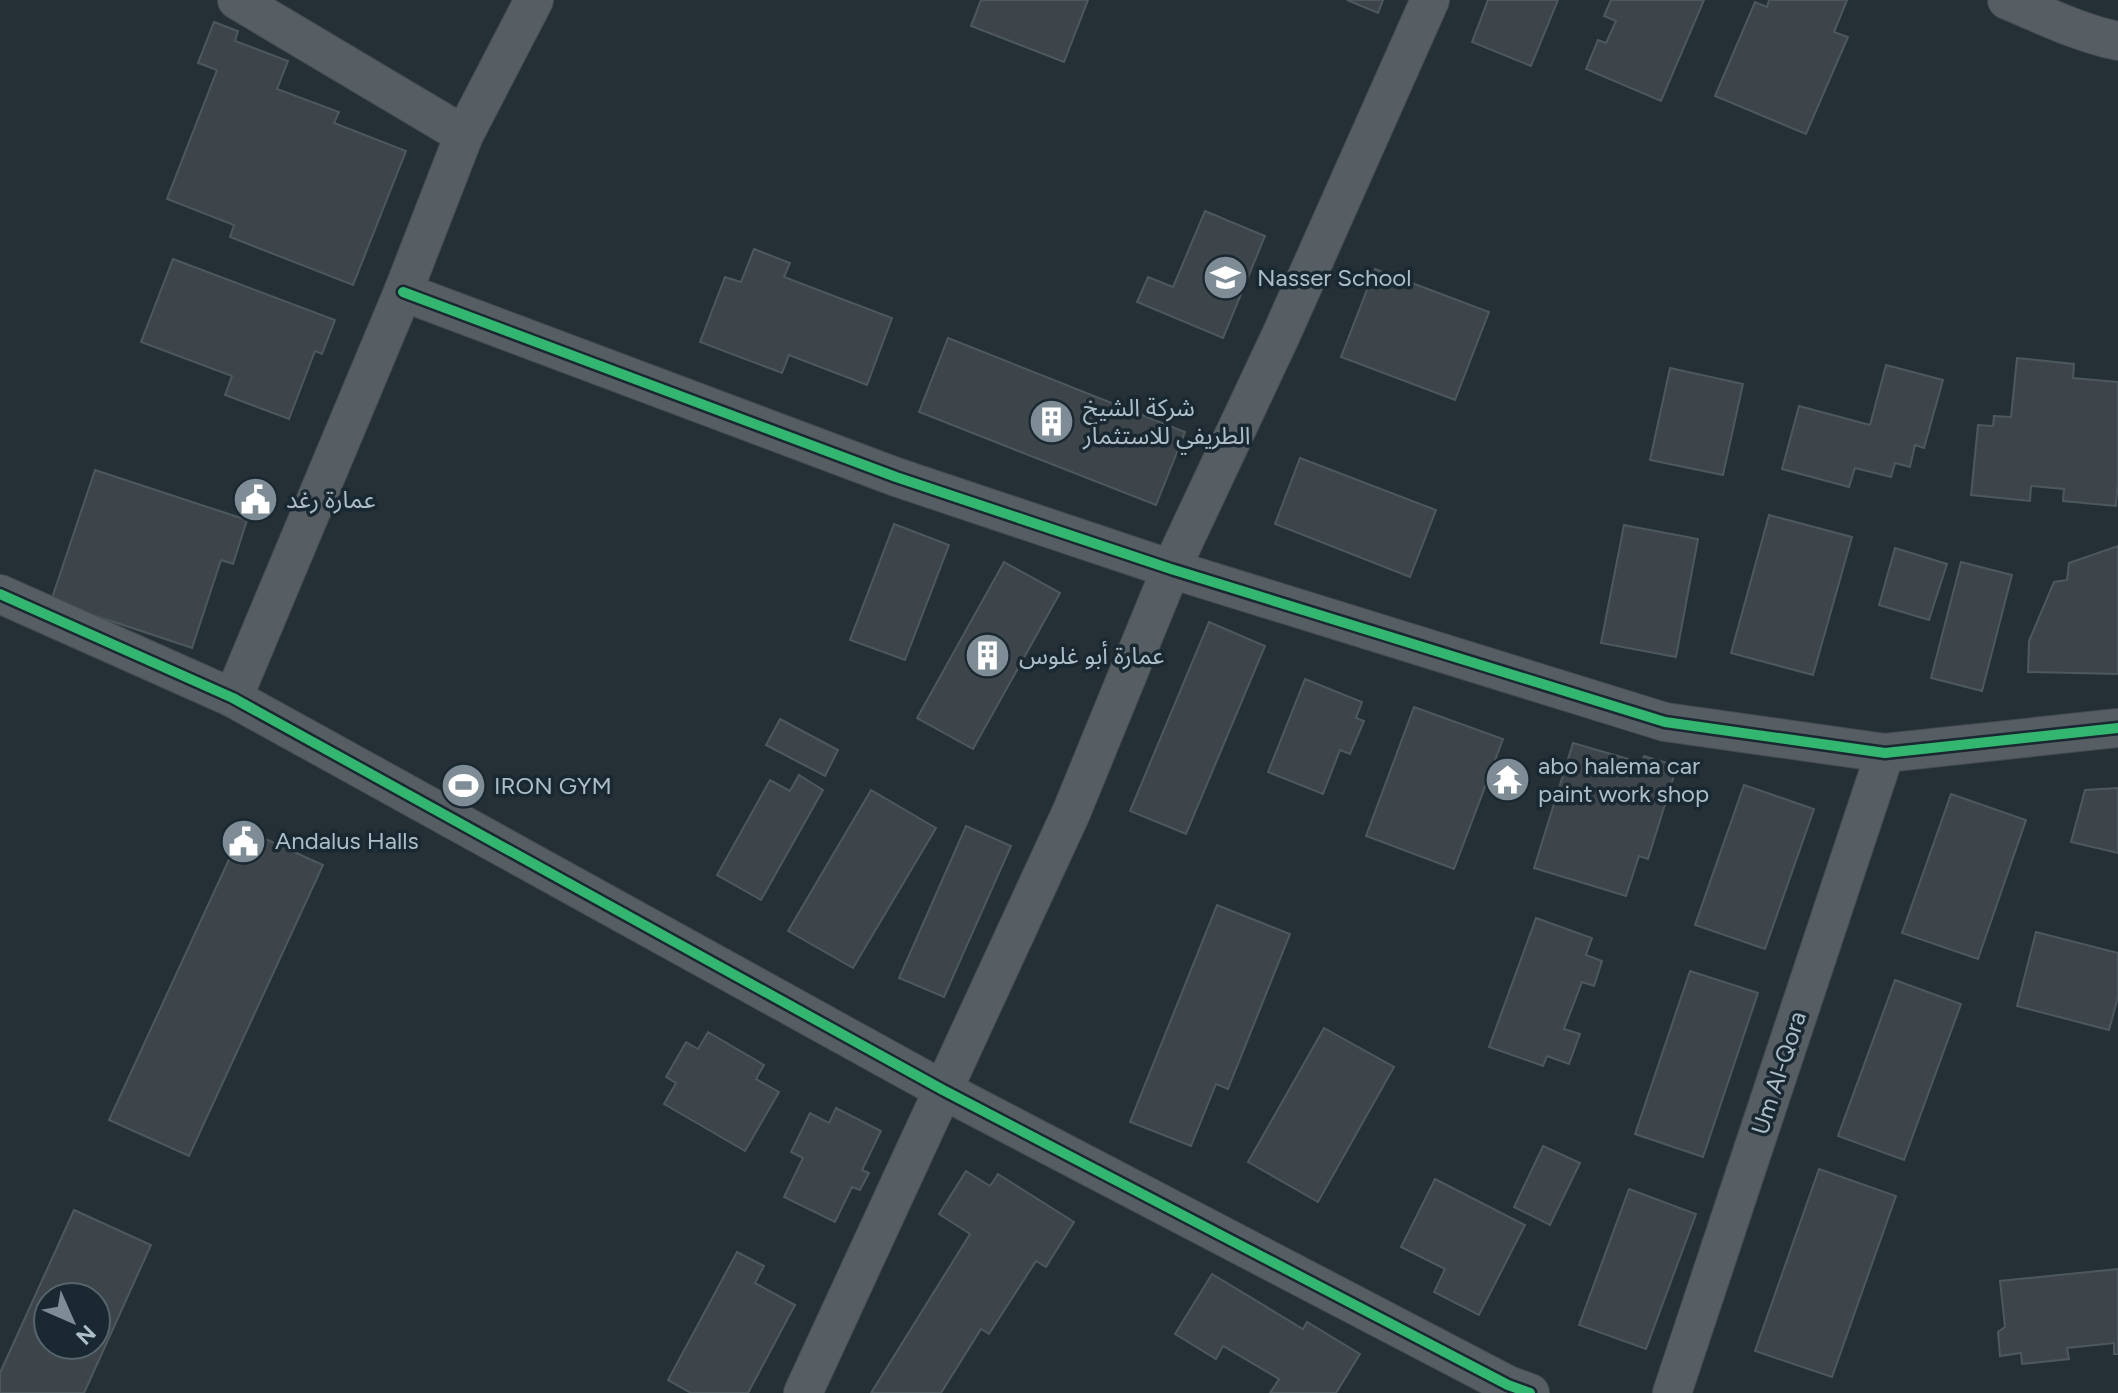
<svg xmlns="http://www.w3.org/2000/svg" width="2118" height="1393" font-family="Figtree,'Noto Sans Arabic',sans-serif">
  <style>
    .building { fill: #3d454a; stroke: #4d585e; stroke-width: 2; fill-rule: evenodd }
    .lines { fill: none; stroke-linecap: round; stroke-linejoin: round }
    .minor-casing { stroke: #444c50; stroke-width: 40 }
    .minor { stroke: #565e64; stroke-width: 38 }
    .cycleway-casing { stroke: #192831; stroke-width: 15 }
    .cycleway { stroke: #33b770; stroke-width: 10 }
    .labels { text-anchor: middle; stroke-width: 7; stroke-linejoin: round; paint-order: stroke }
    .poi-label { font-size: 24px; fill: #aebec8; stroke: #192831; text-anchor: start }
    .street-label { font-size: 24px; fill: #aebec8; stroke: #192831 }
  </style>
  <rect width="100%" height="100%" fill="#253036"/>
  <g class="building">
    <polygon points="981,0 1088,0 1064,62 971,26"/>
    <polygon points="1347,0 1383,0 1378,13"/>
    <polygon points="1488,0 1558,0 1531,66 1472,42"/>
    <polygon points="1611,0 1704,0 1661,101 1586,69 1598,40 1606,43 1616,21 1604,16"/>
    <polygon points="1769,0 1847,0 1834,32 1848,37 1806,134 1715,96 1755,2 1767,7"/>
    <polygon points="214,22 238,31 235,41 288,61 277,89 339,112 334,123 406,151 353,285 230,237 234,225 167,199 217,70 198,63"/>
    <polygon points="1205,211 1265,236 1223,338 1137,302 1148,277 1173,287"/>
    <polygon points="754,249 790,263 784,277 892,318 867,385 789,355 782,373 700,342 725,277 741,282"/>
    <polygon points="173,259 335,320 322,354 315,351 289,419 225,395 232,376 141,342"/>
    <polygon points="1375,269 1489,312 1455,400 1341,357"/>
    <polygon points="948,338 1185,432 1156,505 919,412"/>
    <polygon points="2017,358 2074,364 2073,378 2118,382 2118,480 2116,506 2063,501 2064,489 2031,486 2030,501 1971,495 1978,425 1993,426 1994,416 2011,417"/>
    <polygon points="1886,365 1943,380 1924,448 1915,445 1910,467 1895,463 1891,477 1855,468 1849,487 1782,469 1799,406 1870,425"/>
    <polygon points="1670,368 1743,384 1723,475 1650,460"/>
    <polygon points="1300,458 1436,510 1410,577 1275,524"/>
    <polygon points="95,470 247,520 233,564 221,560 192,648 51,601"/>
    <polygon points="1769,515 1852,537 1813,675 1731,653"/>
    <polygon points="894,524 949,545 905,660 850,640"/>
    <polygon points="1624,525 1698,539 1676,657 1601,643"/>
    <polygon points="2118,546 2118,674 2028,672 2029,641 2054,582 2067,580 2069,563"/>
    <polygon points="1895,548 1947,564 1929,620 1879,605"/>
    <polygon points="1004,562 1060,593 973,749 917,718"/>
    <polygon points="1961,562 2012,575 1982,691 1931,678"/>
    <polygon points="1209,622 1265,646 1186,834 1130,811"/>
    <polygon points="1305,679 1362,702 1356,718 1364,721 1350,754 1340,750 1323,794 1268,772"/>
    <polygon points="1414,707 1503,739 1454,869 1366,836"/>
    <polygon points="780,719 838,750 825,776 766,745"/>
    <polygon points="1573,743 1642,763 1644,756 1677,766 1648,859 1639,856 1626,896 1534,868"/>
    <polygon points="799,775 823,790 761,900 717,875 770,780 790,791"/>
    <polygon points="1744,785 1814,809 1765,949 1695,925"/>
    <polygon points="2118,788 2118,853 2071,842 2085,790"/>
    <polygon points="871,790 936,828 853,968 788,931"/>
    <polygon points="1951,794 2026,820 1978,959 1902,933"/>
    <polygon points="966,826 1011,846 944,997 899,978"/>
    <polygon points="243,829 323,865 189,1156 109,1120"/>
    <polygon points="1217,905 1290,934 1228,1089 1216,1084 1191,1146 1130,1122"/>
    <polygon points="1536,918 1592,938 1586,955 1602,961 1594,986 1582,982 1564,1029 1580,1034 1569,1064 1547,1056 1543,1066 1489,1047"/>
    <polygon points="2036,932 2118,953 2118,997 2109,1030 2017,1006"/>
    <polygon points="1690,971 1758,993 1703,1157 1635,1134"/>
    <polygon points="1895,980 1961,1004 1904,1160 1838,1136"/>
    <polygon points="1324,1028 1394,1067 1318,1202 1248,1162"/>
    <polygon points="708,1032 764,1065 756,1079 779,1092 745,1151 664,1104 676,1083 666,1077 686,1042 698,1049"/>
    <polygon points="836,1108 881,1131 862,1170 869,1173 860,1190 852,1187 835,1222 784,1197 803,1158 791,1152 810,1113 829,1123"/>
    <polygon points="1543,1146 1580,1163 1550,1225 1514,1207"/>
    <polygon points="1819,1169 1896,1196 1832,1377 1755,1351"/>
    <polygon points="966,1171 990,1186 998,1174 1074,1222 1046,1267 1036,1261 989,1334 981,1329 941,1393 871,1393 970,1234 939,1214"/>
    <polygon points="1435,1179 1525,1225 1479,1315 1434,1292 1445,1269 1401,1247"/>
    <polygon points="1629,1189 1696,1214 1646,1349 1579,1325"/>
    <path d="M74 1210 151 1245 84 1393H0V1373ZM48 1297H96V1345H48Z"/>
    <polygon points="737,1252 764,1266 755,1283 795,1305 748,1393 691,1393 668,1380"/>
    <polygon points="2118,1269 2118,1354 2114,1354 2114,1343 2067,1348 2069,1359 2022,1364 2021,1353 2000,1356 1998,1332 2005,1327 2000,1281"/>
    <polygon points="1212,1274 1303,1329 1307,1322 1360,1354 1336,1393 1270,1393 1279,1379 1223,1346 1216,1359 1175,1334"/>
  </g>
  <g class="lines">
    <defs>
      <g id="minor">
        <polyline points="237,0 464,135"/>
        <path d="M2007 0C2043 15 2079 33 2118 41"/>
        <polyline points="403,292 896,477 1171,569 1665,722 1885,753 2118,728"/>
        <polyline points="0,594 233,698 943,1090 1508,1385 1530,1393"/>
        <polyline points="233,698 403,292 464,135 534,0"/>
        <polyline points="803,1393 1071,813 1171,569 1281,335 1430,0"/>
        <polyline points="1672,1393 1885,753"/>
      </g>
    </defs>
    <use href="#minor" class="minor-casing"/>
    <use href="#minor" class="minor"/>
    <defs>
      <g id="cycleway">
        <polyline points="403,292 896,477 1171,569 1665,722 1885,753 2118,728"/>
        <polyline points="0,594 233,698 943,1090 1508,1385 1530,1393"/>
      </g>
    </defs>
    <use href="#cycleway" class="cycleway-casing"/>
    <use href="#cycleway" class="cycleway"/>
  </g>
  <defs>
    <symbol id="school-disc" viewBox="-11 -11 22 22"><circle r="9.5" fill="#7e8c95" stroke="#192831"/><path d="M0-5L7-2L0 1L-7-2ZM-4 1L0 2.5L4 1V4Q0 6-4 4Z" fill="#fff"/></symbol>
    <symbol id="building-disc" viewBox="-11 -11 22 22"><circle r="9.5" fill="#7e8c95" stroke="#192831"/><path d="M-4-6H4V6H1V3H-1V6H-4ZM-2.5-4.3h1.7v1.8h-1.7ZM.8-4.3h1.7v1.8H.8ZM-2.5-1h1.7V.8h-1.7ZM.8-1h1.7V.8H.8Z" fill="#fff"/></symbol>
    <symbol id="civic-disc" viewBox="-11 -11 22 22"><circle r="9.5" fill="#7e8c95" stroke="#192831"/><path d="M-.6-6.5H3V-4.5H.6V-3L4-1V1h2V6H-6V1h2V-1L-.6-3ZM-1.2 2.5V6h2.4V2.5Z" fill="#fff"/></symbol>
    <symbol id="temple-disc" viewBox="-11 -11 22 22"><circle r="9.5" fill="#7e8c95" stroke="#192831"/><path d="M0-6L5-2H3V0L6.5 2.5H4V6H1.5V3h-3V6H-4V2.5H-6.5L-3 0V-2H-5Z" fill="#fff"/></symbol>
    <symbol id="stadium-disc" viewBox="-11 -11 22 22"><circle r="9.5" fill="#7e8c95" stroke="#192831"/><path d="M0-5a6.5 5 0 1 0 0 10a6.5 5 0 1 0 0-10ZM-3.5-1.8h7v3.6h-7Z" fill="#fff"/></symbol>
  </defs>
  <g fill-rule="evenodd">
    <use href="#school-disc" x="1200" y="252" width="51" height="51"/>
    <use href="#building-disc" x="1026" y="396" width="51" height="51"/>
    <use href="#civic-disc" x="230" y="474" width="51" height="51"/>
    <use href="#building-disc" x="962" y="630" width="51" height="51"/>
    <use href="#temple-disc" x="1482" y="754" width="51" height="51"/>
    <use href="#stadium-disc" x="438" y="760" width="51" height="51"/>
    <use href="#civic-disc" x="218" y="816" width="51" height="51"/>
  </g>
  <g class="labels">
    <g class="poi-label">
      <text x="1257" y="286">Nasser School</text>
      <text x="1083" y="416">شركة الشيخ<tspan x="1083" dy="28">الطريفي للاستثمار</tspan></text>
      <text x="286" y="508">عمارة رغد</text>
      <text x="1019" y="664">عمارة أبو غلوس</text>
      <text x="1538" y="774">abo halema car<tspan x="1538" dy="28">paint work shop</tspan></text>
      <text x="494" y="794">IRON GYM</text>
      <text x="275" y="849">Andalus Halls</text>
    </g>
    <g class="street-label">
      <text transform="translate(1779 1073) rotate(-72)" y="8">Um Al-Qora</text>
    </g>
  </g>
  <g transform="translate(72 1321) rotate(135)"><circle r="38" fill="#192831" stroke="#55646d" stroke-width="2"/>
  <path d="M0-6L14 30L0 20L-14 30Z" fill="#7e8c95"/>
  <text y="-12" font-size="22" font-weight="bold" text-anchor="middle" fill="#aebec8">N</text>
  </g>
</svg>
